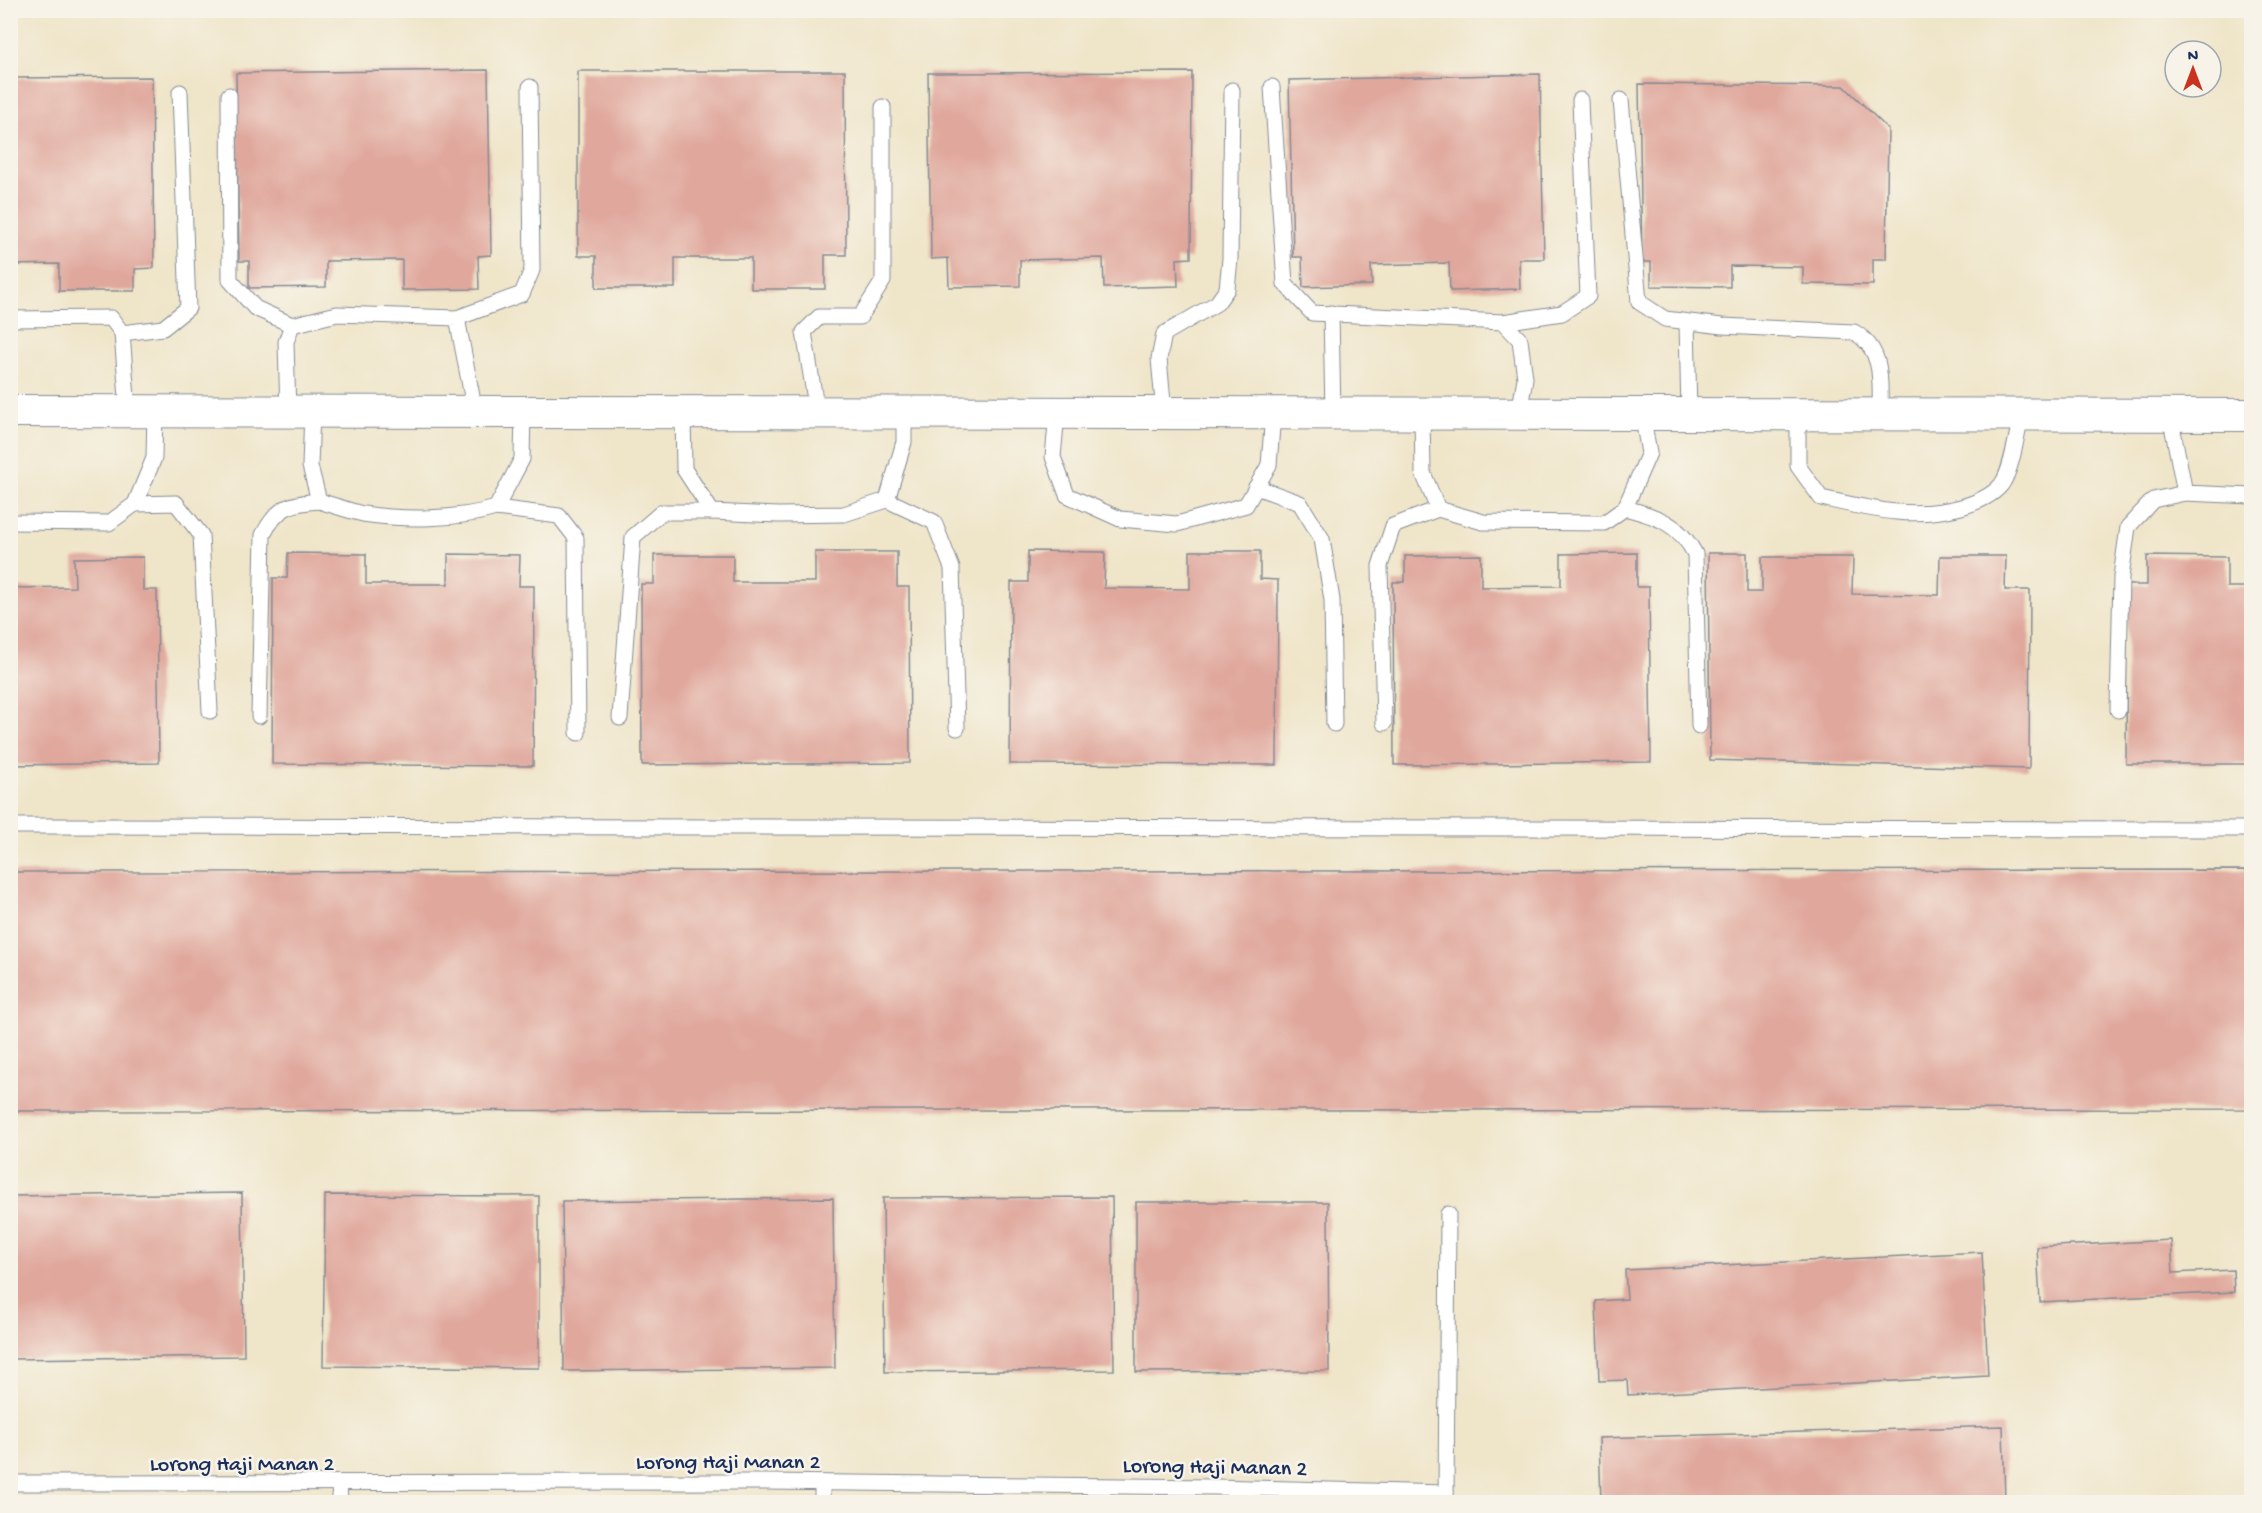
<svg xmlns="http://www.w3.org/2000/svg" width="2262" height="1513" font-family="'Gochi Hand',sans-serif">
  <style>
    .building { fill: #e0a79c }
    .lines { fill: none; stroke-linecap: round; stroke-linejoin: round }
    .lane-casing { stroke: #858a94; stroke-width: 17 }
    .street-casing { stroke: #858a94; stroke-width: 34 }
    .lane { stroke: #fff; stroke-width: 15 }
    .street { stroke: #fff; stroke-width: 32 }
    .labels { text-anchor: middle; stroke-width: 5; stroke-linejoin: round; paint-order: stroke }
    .street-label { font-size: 22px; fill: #1b2f5e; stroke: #f7f3e8 }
  </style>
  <rect width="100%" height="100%" fill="#f7f3e8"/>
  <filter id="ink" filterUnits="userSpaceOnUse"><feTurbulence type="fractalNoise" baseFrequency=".0167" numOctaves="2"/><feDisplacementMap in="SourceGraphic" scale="12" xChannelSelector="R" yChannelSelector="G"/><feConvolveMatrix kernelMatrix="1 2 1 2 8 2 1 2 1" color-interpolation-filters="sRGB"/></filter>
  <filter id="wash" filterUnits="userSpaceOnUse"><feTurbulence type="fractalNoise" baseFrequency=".008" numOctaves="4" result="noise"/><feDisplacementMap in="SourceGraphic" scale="24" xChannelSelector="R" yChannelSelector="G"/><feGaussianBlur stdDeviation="1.35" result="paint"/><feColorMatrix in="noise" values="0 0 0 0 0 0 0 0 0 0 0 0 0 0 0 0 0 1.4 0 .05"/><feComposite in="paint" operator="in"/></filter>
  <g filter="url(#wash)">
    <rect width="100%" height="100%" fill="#efe5c9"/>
    <g id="blocks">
      <g class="building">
        <polygon points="488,70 491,255 478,256 479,289 402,290 402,260 326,261 326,287 249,288 249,261 239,261 236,73"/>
        <polygon points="578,71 845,71 846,255 825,255 825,289 751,289 751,258 675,258 675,288 596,288 596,256 578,256"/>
        <polygon points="1192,72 1191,258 1177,259 1178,286 1104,288 1103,258 1020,260 1020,286 949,287 948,258 931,259 928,73"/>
        <polygon points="1540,74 1544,259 1519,259 1520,289 1450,291 1449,263 1371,265 1372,285 1303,287 1302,257 1293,257 1289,80"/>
        <polygon points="152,77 154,268 135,269 135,291 59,291 59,264 10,265 10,78"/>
        <polygon points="1639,84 1844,86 1888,129 1886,259 1873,259 1873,285 1803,284 1803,267 1730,266 1730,287 1651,286 1651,262 1642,262"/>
        <polygon points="1028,551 1105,552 1104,588 1190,589 1190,551 1260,551 1260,579 1278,580 1277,765 1010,764 1011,582 1028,582"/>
        <polygon points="815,552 897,552 897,587 909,587 910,763 642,765 641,584 654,584 654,555 733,555 733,582 815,582"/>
        <polygon points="288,553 366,554 366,584 448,584 448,554 520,555 519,586 534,586 533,766 272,764 273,578 287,578"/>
        <polygon points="1637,553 1637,587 1649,587 1651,762 1394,765 1393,582 1405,582 1405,556 1481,555 1481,587 1561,586 1561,554"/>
        <polygon points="1708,553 1747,553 1747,592 1762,592 1762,557 1853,557 1852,594 1939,595 1940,556 2006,556 2005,590 2030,590 2029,769 1710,760"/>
        <polygon points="2147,556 2227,557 2227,587 2252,587 2252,764 2126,764 2127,585 2147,585"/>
        <polygon points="143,557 143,590 157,590 159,763 10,765 10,588 75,587 74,558"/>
        <polygon points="2252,870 2252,1109 10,1111 10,872"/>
        <polygon points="242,1193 244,1356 10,1359 10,1196"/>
        <polygon points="325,1195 539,1196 539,1368 323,1366"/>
        <polygon points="1112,1197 1114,1370 885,1372 883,1198"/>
        <polygon points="833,1198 835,1368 564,1371 562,1201"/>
        <polygon points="1136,1202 1328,1202 1329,1371 1136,1372"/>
        <polygon points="2171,1240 2173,1273 2233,1270 2234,1292 2040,1302 2037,1247"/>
        <polygon points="1982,1252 1988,1376 1628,1395 1627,1380 1599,1381 1596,1301 1627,1299 1625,1270"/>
        <polygon points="2003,1426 2005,1502 1601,1502 1599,1438"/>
      </g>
    </g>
  </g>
  <g filter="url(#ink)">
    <use href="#blocks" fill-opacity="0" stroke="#858a94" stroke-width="1.5"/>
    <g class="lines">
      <defs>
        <g id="lane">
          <polyline points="1272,87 1285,284 1312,313 1503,322 1520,340 1525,378 1519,414"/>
          <polyline points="229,95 230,280 255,308 292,325"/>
          <path d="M1621 100 1639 302 1665 319 1722 326 1854 332C1885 350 1880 383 1880 415"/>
          <polyline points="1331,313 1333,414"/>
          <polyline points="457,318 522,294 532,270 530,87"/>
          <polyline points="10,319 111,318 122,333 128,411"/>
          <polyline points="1503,322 1562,313 1588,296 1580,100"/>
          <polyline points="1687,322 1689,414"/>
          <polyline points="122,333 163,328 188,308 180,92"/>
          <polyline points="288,412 286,342 292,325 337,314 457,318 475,412"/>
          <path d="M312 412 310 466 319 501C333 505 349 511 363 514 404 520 457 520 496 508L522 459 523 412"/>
          <polyline points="683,412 684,469 712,512 779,515 844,514 887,500 904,442 904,413"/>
          <polyline points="817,412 804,332 819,317 860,317 883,281 883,107"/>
          <polyline points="1057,413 1053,457 1067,495 1120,519 1177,524 1246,505 1269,465 1273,414"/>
          <polyline points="1164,413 1159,359 1164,334 1217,303 1227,289 1230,259 1232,90"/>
          <polyline points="1422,414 1423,473 1438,509 1483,522 1604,523 1625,508 1649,453 1642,414"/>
          <path d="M1798 414V466L1821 498C1871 509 1911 520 1961 507 1975 503 1991 497 2001 485 2012 471 2017 433 2021 415"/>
          <polyline points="2170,415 2185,493 2252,496"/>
          <polyline points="1256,487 1300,503 1322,539 1332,600 1334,724"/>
          <polyline points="887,500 934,522 952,568 957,728"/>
          <polyline points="135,504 176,503 201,535 210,711"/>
          <polyline points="496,508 559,516 576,538 578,733"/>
          <path d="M1625 508C1656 516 1679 523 1695 554L1699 726"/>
          <polyline points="10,522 109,523 135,504 154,458 155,411"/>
          <polyline points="2118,710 2121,577 2128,527 2153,500 2185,493"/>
          <path d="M259 716 263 535C277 507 290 503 319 501"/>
          <polyline points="620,718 633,537 662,512 712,512"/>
          <polyline points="1384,723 1380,566 1393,526 1438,509"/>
          <polyline points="10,826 2252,829"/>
          <polyline points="10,1483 765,1482 1214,1487 1446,1493"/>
          <polyline points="822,1483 822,1502"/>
          <polyline points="339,1485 340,1502"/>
          <polyline points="1446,1502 1448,1214"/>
        </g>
        <polyline id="street" points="10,411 2252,415"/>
      </defs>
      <use href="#lane" class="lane-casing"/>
      <use href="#street" class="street-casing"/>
      <use href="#lane" class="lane"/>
      <use href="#street" class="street"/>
    </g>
  </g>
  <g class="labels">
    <g class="street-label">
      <text x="728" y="1468">Lorong Haji Manan 2</text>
      <text x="242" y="1470">Lorong Haji Manan 2</text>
      <text transform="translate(1215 1465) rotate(1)" y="8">Lorong Haji Manan 2</text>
    </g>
  </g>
  <rect width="2262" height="1513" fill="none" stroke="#f7f3e8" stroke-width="36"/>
  <g transform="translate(2193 69)"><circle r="28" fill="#f7f3e8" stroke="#9fa5b1" stroke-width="1.5"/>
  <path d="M0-4.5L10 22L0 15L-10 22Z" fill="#c8321e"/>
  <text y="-9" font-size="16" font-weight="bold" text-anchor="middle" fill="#1b2f5e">N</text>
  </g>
</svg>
